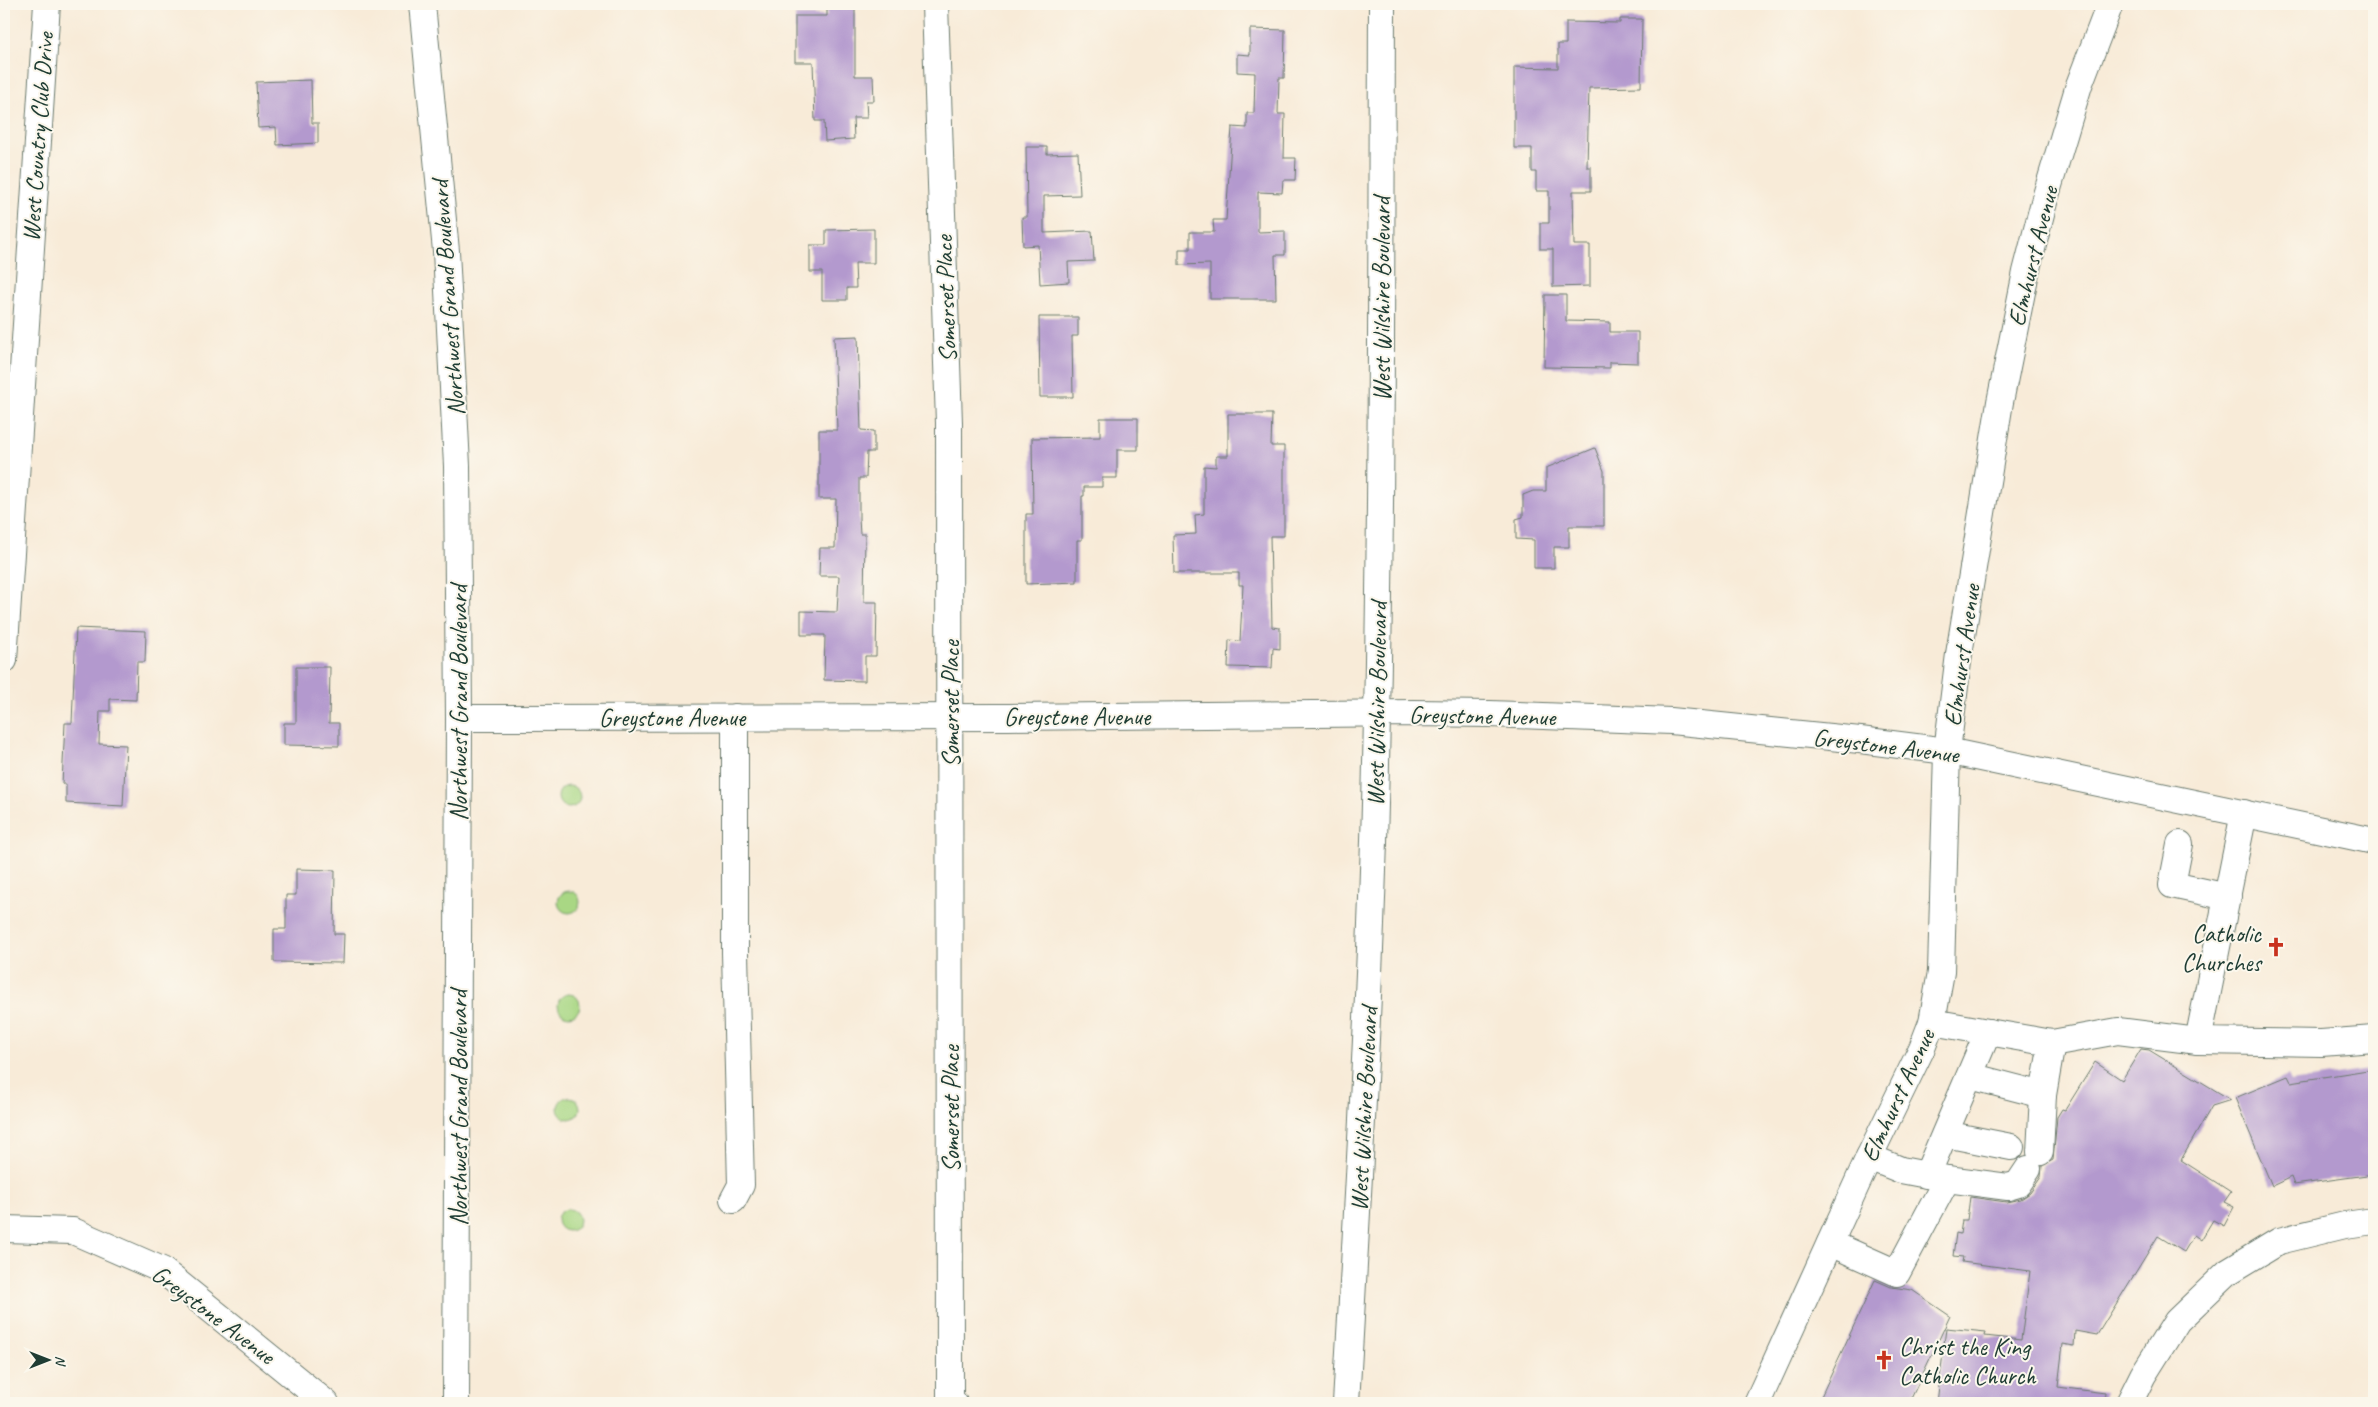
<svg xmlns="http://www.w3.org/2000/svg" width="2378" height="1407" font-family="Caveat,sans-serif">
  <style>
    .green { fill: #a9d784; stroke: #648a5c }
    .building { fill: #b399ce }
    .lines { fill: none; stroke-linecap: round; stroke-linejoin: round }
    .minor-casing { stroke: #6b7a6d; stroke-width: 28 }
    .minor { stroke: #fff; stroke-width: 26 }
    .labels { text-anchor: middle; stroke-width: 4; stroke-linejoin: round; paint-order: stroke }
    .street-label { font-size: 25px; fill: #1f3d34; stroke: #fbf7ec }
    .poi-label { font-size: 25px; fill: #1f3d34; stroke: #fbf7ec; text-anchor: end }
  </style>
  <rect width="100%" height="100%" fill="#fbf7ec"/>
  <filter id="ink" filterUnits="userSpaceOnUse"><feTurbulence type="fractalNoise" baseFrequency=".02" numOctaves="2"/><feDisplacementMap in="SourceGraphic" scale="10" xChannelSelector="R" yChannelSelector="G"/><feConvolveMatrix kernelMatrix="1 2 1 2 8 2 1 2 1" color-interpolation-filters="sRGB"/></filter>
  <filter id="wash" filterUnits="userSpaceOnUse"><feTurbulence type="fractalNoise" baseFrequency=".0096" numOctaves="4" result="noise"/><feDisplacementMap in="SourceGraphic" scale="20" xChannelSelector="R" yChannelSelector="G"/><feGaussianBlur stdDeviation="1.12" result="paint"/><feColorMatrix in="noise" values="0 0 0 0 0 0 0 0 0 0 0 0 0 0 0 0 0 1.4 0 .05"/><feComposite in="paint" operator="in"/></filter>
  <g filter="url(#wash)">
    <rect width="100%" height="100%" fill="#f8ebd8"/>
    <g class="green">
      <circle cx="569" cy="797" r="11"/>
      <circle cx="569" cy="902" r="11"/>
      <circle cx="569" cy="1005" r="11"/>
      <circle cx="569" cy="1108" r="11"/>
      <circle cx="568" cy="1220" r="11"/>
    </g>
    <g id="blocks">
      <g class="building">
        <polygon points="827,7 855,7 855,76 873,76 874,101 866,101 867,118 853,118 854,139 825,141 824,121 815,121 813,62 795,62 795,16 827,16"/>
        <polygon points="1620,19 1642,19 1641,87 1589,88 1587,167 1591,167 1591,191 1573,191 1574,245 1590,245 1590,286 1553,287 1553,249 1540,249 1540,223 1549,223 1549,191 1536,191 1536,172 1532,172 1532,148 1514,148 1514,67 1558,68 1558,44 1566,44 1566,22 1620,23"/>
        <polygon points="1250,29 1285,30 1284,78 1279,78 1278,114 1285,114 1284,158 1296,158 1295,180 1283,180 1282,193 1258,192 1258,232 1285,231 1285,255 1275,255 1276,299 1210,299 1210,264 1179,265 1179,249 1190,249 1190,232 1214,232 1213,220 1226,220 1232,127 1247,128 1247,113 1254,113 1255,73 1237,72 1237,54 1250,55"/>
        <polygon points="311,80 312,123 318,123 318,143 277,145 276,127 258,128 256,82"/>
        <polygon points="1026,147 1047,147 1047,154 1078,153 1080,195 1044,196 1044,233 1092,231 1094,261 1068,262 1069,282 1040,284 1038,245 1023,246 1022,217 1027,217"/>
        <polygon points="874,229 874,263 855,263 856,288 847,288 847,300 822,300 822,272 810,272 810,245 826,245 826,230"/>
        <polygon points="1545,295 1566,295 1566,321 1610,322 1610,332 1638,332 1638,363 1610,362 1610,368 1544,367"/>
        <polygon points="1039,317 1078,317 1078,336 1072,336 1073,397 1040,397"/>
        <polygon points="858,336 861,430 874,431 874,452 867,452 866,478 859,478 859,519 860,534 865,534 864,602 877,602 876,656 865,656 865,681 824,680 825,635 801,635 801,611 837,612 839,576 819,576 820,548 835,548 836,499 819,499 819,430 837,430 834,337"/>
        <polygon points="1228,414 1272,414 1271,446 1284,446 1284,536 1270,536 1272,627 1280,628 1280,649 1273,648 1272,668 1228,667 1229,640 1240,641 1243,585 1239,585 1239,573 1174,573 1173,535 1196,534 1195,515 1204,514 1204,466 1216,467 1216,456 1228,456"/>
        <polygon points="1100,418 1138,418 1138,450 1117,450 1117,478 1102,478 1102,487 1084,487 1084,496 1082,496 1082,540 1077,540 1077,582 1026,584 1026,514 1033,514 1032,438 1100,437"/>
        <polygon points="1595,448 1604,471 1604,526 1569,526 1569,547 1554,547 1554,568 1534,568 1534,540 1516,539 1516,519 1523,517 1523,495 1533,491 1546,491 1546,468"/>
        <polygon points="76,628 146,631 145,662 137,662 136,700 110,699 110,711 100,711 99,744 126,745 123,806 66,803 66,784 62,784 65,723 72,723"/>
        <polygon points="296,667 330,667 329,723 339,723 339,746 284,745 284,723 296,723"/>
        <polygon points="296,869 335,870 334,934 344,934 343,963 274,962 274,929 286,929 286,895 296,895"/>
        <polygon points="2141,1049 2149,1050 2231,1100 2212,1106 2181,1160 2231,1192 2224,1202 2234,1207 2224,1226 2213,1220 2201,1240 2194,1235 2184,1252 2158,1236 2097,1335 2075,1331 2074,1346 2063,1344 2058,1387 2105,1393 2104,1403 1937,1403 1946,1328 1986,1332 1985,1336 2021,1340 2030,1271 1962,1262 1963,1257 1953,1256 1956,1233 1960,1234 1962,1220 1967,1220 1970,1197 2006,1202 2021,1199 2030,1193 2041,1177 2042,1166 2053,1160 2057,1117 2062,1109 2065,1110 2095,1062 2122,1080"/>
        <polygon points="2374,1069 2374,1174 2294,1185 2291,1177 2272,1186 2235,1098 2288,1076 2291,1082"/>
        <polygon points="1875,1280 1891,1287 1912,1290 1950,1316 1909,1403 1818,1403"/>
      </g>
    </g>
  </g>
  <g filter="url(#ink)">
    <use href="#blocks" fill-opacity="0" stroke="#6b7a6d" stroke-width="1"/>
    <g class="lines">
      <defs>
        <g id="minor">
          <polyline points="422,4 446,251 457,466 459,718 456,1403"/>
          <polyline points="935,4 949,423 950,1400 954,1403"/>
          <polyline points="4,660 47,4"/>
          <polyline points="459,718 1008,717 1414,713 1490,714 1671,721 1860,740 1947,751 2374,841"/>
          <polyline points="2244,813 2198,1041 2321,1043 2374,1039"/>
          <polyline points="2180,844 2172,885 2228,897"/>
          <polyline points="2052,1043 2118,1031 2198,1041"/>
          <polyline points="1970,1076 2043,1095 2052,1043 1988,1032"/>
          <polyline points="1945,1134 2011,1147"/>
          <polyline points="2040,1152 2043,1095"/>
          <polyline points="1869,1157 1901,1170 1927,1175 1988,1032 1932,1022"/>
          <polyline points="1947,1179 2008,1187 2018,1184 2028,1169"/>
          <polyline points="733,1200 741,1185 735,953 735,717"/>
          <polyline points="4,1229 73,1231 162,1270 326,1403"/>
          <polyline points="1830,1243 1897,1273 1947,1179 1927,1175"/>
          <path d="M1346 1403C1357 1216 1368 1029 1374 841 1382 562 1381 283 1382 4"/>
          <polyline points="1757,1403 1869,1157 1922,1048 1932,1022 1941,972 1947,751 1959,654 2000,402 2026,272 2044,202 2079,85 2110,4"/>
          <polyline points="2129,1403 2143,1375 2177,1321 2228,1272 2279,1241 2345,1225 2374,1221"/>
        </g>
      </defs>
      <use href="#minor" class="minor-casing"/>
      <use href="#minor" class="minor"/>
    </g>
  </g>
  <defs>
    <symbol id="church-bare" viewBox="-9 -9 18 18"><path d="M-1.2-6h2.4v3.5h3.3v2.4h-3.3V6h-2.4V-.1h-3.3v-2.4h3.3Z" fill="#c8321e" stroke="#fbf7ec" stroke-width="2.5" paint-order="stroke"/></symbol>
  </defs>
  <g fill-rule="evenodd">
    <use href="#church-bare" x="2262" y="933" width="28" height="28"/>
    <use href="#church-bare" x="1870" y="1346" width="28" height="28"/>
  </g>
  <g class="labels">
    <g class="street-label">
      <text transform="translate(37 137) rotate(-86)" y="9">West Country Club Drive</text>
      <text transform="translate(2032 256) rotate(-76)" y="9">Elmhurst Avenue</text>
      <text transform="translate(447 298) rotate(-94)" y="9">Northwest Grand Boulevard</text>
      <text transform="translate(945 299) rotate(-92)" y="9">Somerset Place</text>
      <text transform="translate(1381 299) rotate(-90)" y="9">West Wilshire Boulevard</text>
      <text transform="translate(1961 655) rotate(-82)" y="9">Elmhurst Avenue</text>
      <text transform="translate(458 703) rotate(-90)" y="9">Northwest Grand Boulevard</text>
      <text transform="translate(950 704) rotate(-90)" y="9">Somerset Place</text>
      <text transform="translate(1376 704) rotate(-89)" y="9">West Wilshire Boulevard</text>
      <text transform="translate(1482 715) rotate(1)" y="9">Greystone Avenue</text>
      <text x="1077" y="725">Greystone Avenue</text>
      <text x="672" y="726">Greystone Avenue</text>
      <text transform="translate(1886 745) rotate(7)" y="9">Greystone Avenue</text>
      <text transform="translate(1897 1095) rotate(-65)" y="9">Elmhurst Avenue</text>
      <text transform="translate(458 1108) rotate(-90)" y="9">Northwest Grand Boulevard</text>
      <text transform="translate(950 1109) rotate(-90)" y="9">Somerset Place</text>
      <text transform="translate(1363 1109) rotate(-87)" y="9">West Wilshire Boulevard</text>
      <text transform="translate(214 1314) rotate(37)" y="9">Greystone Avenue</text>
    </g>
    <g class="poi-label">
      <text x="2261" y="942">Catholic<tspan x="2261" dy="29">Churches</tspan></text>
      <text x="1899" y="1355" text-anchor="start">Christ the King<tspan x="1899" dy="29">Catholic Church</tspan></text>
    </g>
  </g>
  <rect width="2378" height="1407" fill="none" stroke="#fbf7ec" stroke-width="20"/>
  <g transform="translate(48 1360) rotate(90)" stroke="#fbf7ec" stroke-width="4" paint-order="stroke">
  <path d="M0-4L9 19L0 12L-9 19Z" fill="#1f3d34"/>
  <text y="-8" font-size="14" font-weight="bold" text-anchor="middle" fill="#1f3d34">N</text>
  </g>
</svg>
